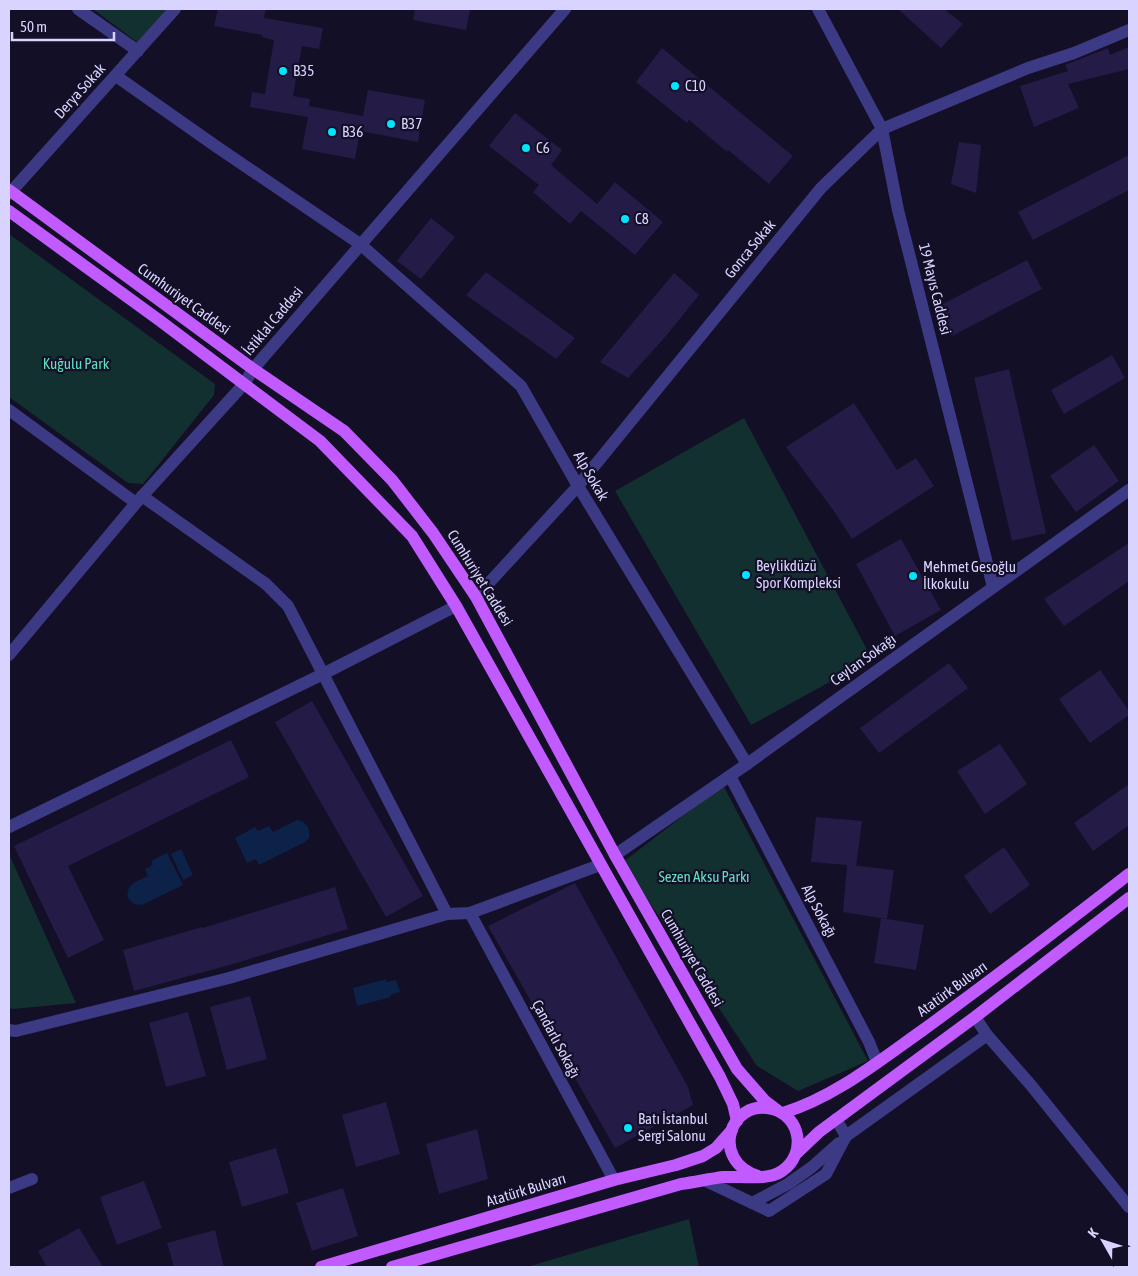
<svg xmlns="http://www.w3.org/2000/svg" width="1138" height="1276" font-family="'Asap Condensed',sans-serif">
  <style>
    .green { fill: #12302f }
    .water { fill: #0c2248 }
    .building { fill: #241b47 }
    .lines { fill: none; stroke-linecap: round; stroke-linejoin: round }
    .minor { stroke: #3d3a85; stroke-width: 12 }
    .major { stroke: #c25bff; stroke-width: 12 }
    .poi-dot { fill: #00e5ff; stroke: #130f26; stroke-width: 2 }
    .labels { text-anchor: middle; stroke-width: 4.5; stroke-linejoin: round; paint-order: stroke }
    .poi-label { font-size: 15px; fill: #d9d4ff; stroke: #130f26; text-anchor: start }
    .street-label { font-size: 15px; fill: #d9d4ff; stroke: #130f26 }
    .park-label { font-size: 15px; fill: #5fe0c0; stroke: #130f26 }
  </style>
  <rect width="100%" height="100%" fill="#130f26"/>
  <g class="green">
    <polygon points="93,9 171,9 141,45"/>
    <polygon points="9,234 215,384 214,395 143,484 128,483 9,397"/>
    <polygon points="744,418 872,659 751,725 615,491"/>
    <polygon points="723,785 868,1061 798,1091 757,1066 623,862"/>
    <polygon points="9,854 76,1003 13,1009 9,1008"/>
    <polygon points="689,1219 699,1267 527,1267"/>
  </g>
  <g class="water">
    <path d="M297 820C307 822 311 829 309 838L305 842 259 865 256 859 247 863 235 838 255 827 258 831 269 826 273 832Z"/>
    <polygon points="181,849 193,875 183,880 171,854"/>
    <path d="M167 853 183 885 142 905 134 904 128 898C125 884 138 881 148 876L145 869 153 865 151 861Z"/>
    <polygon points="386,979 387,982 396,980 400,992 390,995 391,997 357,1006 353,988"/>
  </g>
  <g class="building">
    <polygon points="218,9 266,9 264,18 323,28 319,49 302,46 293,96 310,99 309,106 363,116 368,90 425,100 418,142 360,131 355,159 302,149 308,117 250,107 252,92 265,94 274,40 262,37 262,35 214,26"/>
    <polygon points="415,9 470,9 466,30 413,20"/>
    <polygon points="898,9 944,9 963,24 941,48"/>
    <polygon points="1129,47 1129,69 1068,84 1079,108 1034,127 1020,86 1068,71 1065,65 1108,48 1110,55"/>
    <polygon points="662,48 793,156 769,184 728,150 727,152 689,120 687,123 636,82"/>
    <polygon points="515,113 562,150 551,165 597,204 615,182 663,222 635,255 581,211 570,224 533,192 539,185 489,146"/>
    <polygon points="959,142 981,145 976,193 951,184"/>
    <polygon points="1129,155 1129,190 1033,240 1018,212"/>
    <polygon points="431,218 455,237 421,279 397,261"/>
    <polygon points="1027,260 1042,289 952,336 937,307"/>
    <polygon points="486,272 575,338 556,359 466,295"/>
    <polygon points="674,273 699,295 666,336 628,378 600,362"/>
    <polygon points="1112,355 1125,378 1064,414 1051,390"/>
    <polygon points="1009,369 1046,533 1012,541 974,378"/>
    <polygon points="854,403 897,470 916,458 934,486 852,539 834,511 786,447"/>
    <polygon points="1094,445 1119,481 1076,512 1050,476"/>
    <polygon points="901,539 941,610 895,636 856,564"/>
    <polygon points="1129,543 1129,581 1064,626 1044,599"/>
    <polygon points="949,663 968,688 879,753 860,728"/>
    <polygon points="1100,670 1129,711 1129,715 1090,743 1059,699"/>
    <polygon points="312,701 423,896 386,917 275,722"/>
    <polygon points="231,740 249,777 68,866 104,940 68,958 14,846"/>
    <polygon points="1000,744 1027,784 985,814 957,771"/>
    <polygon points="1129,784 1129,825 1093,851 1074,823"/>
    <polygon points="816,817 862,821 856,866 850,865 894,870 887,919 843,912 847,865 811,862"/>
    <polygon points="1004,847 1030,885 990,914 964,876"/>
    <polygon points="575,883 688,1087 693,1105 615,1148 488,926"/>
    <polygon points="335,887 348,929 233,964 134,991 123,950 202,927 203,928"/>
    <polygon points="881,918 924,925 916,970 874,963"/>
    <polygon points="250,996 267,1059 227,1070 210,1007"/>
    <polygon points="188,1012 206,1076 166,1087 149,1023"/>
    <polygon points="386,1102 400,1154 356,1167 342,1115"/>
    <polygon points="477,1129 488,1179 439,1194 426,1144"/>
    <polygon points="276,1148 289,1193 242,1207 229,1162"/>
    <polygon points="144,1181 162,1228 117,1245 100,1197"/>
    <polygon points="343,1188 358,1236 312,1251 296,1203"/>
    <polygon points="79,1228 103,1267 47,1267 38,1251"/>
    <polygon points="215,1230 224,1267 174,1267 167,1243"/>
  </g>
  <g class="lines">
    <g class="minor">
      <polyline points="78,9 138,51"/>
      <polyline points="818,9 882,129 898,210 993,587"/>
      <polyline points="116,76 217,147 360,244 521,386 578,486 747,764"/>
      <polyline points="9,194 175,9"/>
      <polyline points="9,410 136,503"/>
      <polyline points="142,496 266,584 288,606 447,914"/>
      <polyline points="476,597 578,486 821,188 882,129 1028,68 1074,53 1129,30"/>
      <polyline points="9,655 136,503 244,384 253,369 565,9"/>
      <polyline points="730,776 869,1042 877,1062"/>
      <polyline points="9,827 323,674 456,606"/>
      <polyline points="615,855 747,764 1129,490"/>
      <polyline points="470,913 614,1180"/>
      <polyline points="975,1017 987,1035 1030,1084 1129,1207"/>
      <polyline points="9,1030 16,1031 229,978 447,914 470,913 600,865"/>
      <polyline points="836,1119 846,1136 987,1035"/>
      <polyline points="704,1180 769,1211 826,1174 846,1136"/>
      <polyline points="9,1188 32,1179"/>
      <polyline points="752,1203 788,1184 812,1167 839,1143"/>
    </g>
    <g class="major">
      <polyline points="9,190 253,369 344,431 392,480 433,533 476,597 615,855 737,1069 765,1101 777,1110"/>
      <polyline points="9,211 159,320 320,441 412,536 456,606 720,1077 733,1104 737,1121"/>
      <path d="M783 1113C835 1097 879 1061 923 1030 993 979 1061 927 1129 874"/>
      <polyline points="797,1153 819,1132 975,1017 1129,898"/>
      <polyline points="321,1267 614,1180 676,1165 703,1156 716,1148 732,1130"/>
      <path d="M392 1267 681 1184C695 1182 709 1179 723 1177 740 1176 768 1181 782 1171 807 1154 801 1116 772 1109 730 1098 709 1160 758 1176"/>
    </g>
  </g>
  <g class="poi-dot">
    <circle cx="283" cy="71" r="5"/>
    <circle cx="675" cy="86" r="5"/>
    <circle cx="391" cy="124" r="5"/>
    <circle cx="332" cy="132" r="5"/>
    <circle cx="526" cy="148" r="5"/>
    <circle cx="625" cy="219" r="5"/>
    <circle cx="746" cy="575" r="5"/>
    <circle cx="913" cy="576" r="5"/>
    <circle cx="628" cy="1128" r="5"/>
  </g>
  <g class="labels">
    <g class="poi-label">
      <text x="293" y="76">B35</text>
      <text x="685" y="91">C10</text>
      <text x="401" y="129">B37</text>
      <text x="342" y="137">B36</text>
      <text x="536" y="153">C6</text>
      <text x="635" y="224">C8</text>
      <text x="756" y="571">Beylikdüzü<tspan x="756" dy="17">Spor Kompleksi</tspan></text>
      <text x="923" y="572">Mehmet Gesoğlu<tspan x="923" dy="17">İlkokulu</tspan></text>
      <text x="638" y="1124">Batı İstanbul<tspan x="638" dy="17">Sergi Salonu</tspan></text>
    </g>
    <g class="street-label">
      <text transform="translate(80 91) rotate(-48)" y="5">Derya Sokak</text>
      <text transform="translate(750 249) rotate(-51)" y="5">Gonca Sokak</text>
      <text transform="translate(935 289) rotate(76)" y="5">19 Mayıs Caddesi</text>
      <text transform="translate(184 299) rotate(36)" y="5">Cumhuriyet Caddesi</text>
      <text transform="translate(273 321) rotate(-50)" y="5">İstiklal Caddesi</text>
      <text transform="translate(591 476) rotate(60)" y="5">Alp Sokak</text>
      <text transform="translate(480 578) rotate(58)" y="5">Cumhuriyet Caddesi</text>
      <text transform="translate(863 660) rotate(-36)" y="5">Ceylan Sokağı</text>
      <text transform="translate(819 911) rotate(62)" y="5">Alp Sokağı</text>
      <text transform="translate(692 958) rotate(60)" y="5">Cumhuriyet Caddesi</text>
      <text transform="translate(952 989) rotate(-36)" y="5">Atatürk Bulvarı</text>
      <text transform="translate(556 1039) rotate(62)" y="5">Çandarlı Sokağı</text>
      <text transform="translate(526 1190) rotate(-17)" y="5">Atatürk Bulvarı</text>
    </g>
    <g class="park-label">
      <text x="76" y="369">Kuğulu Park</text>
      <text x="704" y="882">Sezen Aksu Parkı</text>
    </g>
  </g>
  <rect width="1138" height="1276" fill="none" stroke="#d9d4ff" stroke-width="20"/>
  <g transform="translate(1103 1241) rotate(309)" stroke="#130f26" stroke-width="4" paint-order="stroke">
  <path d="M0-4L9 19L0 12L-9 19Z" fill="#d9d4ff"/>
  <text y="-8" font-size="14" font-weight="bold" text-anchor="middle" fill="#d9d4ff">K</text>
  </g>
  <path d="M12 32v8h102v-8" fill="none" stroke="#d9d4ff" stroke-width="2.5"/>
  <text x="20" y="32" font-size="15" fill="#d9d4ff" stroke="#130f26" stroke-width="4" paint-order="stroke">50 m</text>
</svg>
